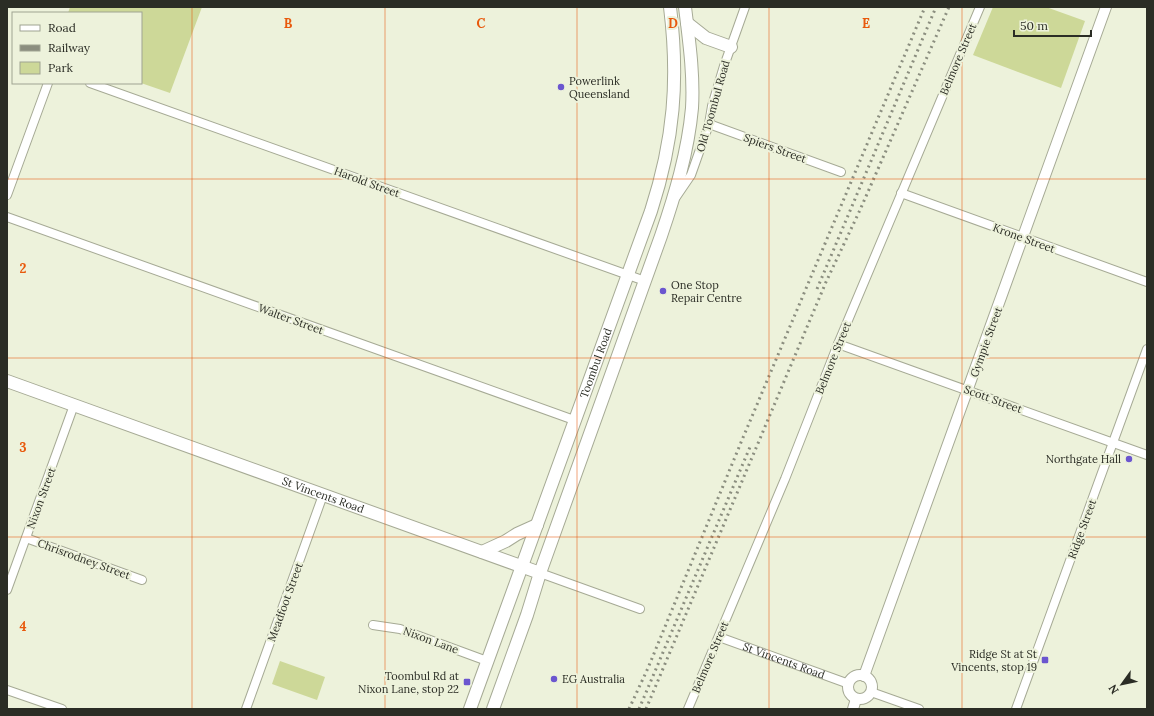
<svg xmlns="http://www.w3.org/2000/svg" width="1154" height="716" font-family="Lora,serif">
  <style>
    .green { fill: #cdd898 }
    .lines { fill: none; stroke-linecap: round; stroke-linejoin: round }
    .minor-casing { stroke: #a6aa95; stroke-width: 10 }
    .tertiary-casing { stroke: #a6aa95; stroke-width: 12 }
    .secondary-casing { stroke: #a6aa95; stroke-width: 14 }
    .minor { stroke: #fff; stroke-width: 8 }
    .tertiary { stroke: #fff; stroke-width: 10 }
    .secondary { stroke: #fff; stroke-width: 12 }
    .rail { stroke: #8b8e7f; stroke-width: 3; stroke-dasharray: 2 4; stroke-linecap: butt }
    .grid { fill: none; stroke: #e8590c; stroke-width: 1; stroke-opacity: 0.55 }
    .poi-dot { fill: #6b56cf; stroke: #edf2db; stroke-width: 1.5 }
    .labels { text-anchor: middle; stroke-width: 4; stroke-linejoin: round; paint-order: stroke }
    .street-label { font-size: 11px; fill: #2b2d25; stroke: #edf2db }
    .poi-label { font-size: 11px; fill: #2b2d25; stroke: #edf2db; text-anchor: start }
    .grid-label { font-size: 13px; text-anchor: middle; font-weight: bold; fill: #e8590c; stroke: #edf2db; stroke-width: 4; stroke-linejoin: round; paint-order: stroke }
  </style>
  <rect width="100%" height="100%" fill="#edf2db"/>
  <g class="green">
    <polygon points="70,7 202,7 170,93 141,83 141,13 68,13"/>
    <polygon points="993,7 1046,7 1085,21 1061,88 973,55"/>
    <polygon points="280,661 325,677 317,700 272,684"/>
  </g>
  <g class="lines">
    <defs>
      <g id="minor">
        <polyline points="90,83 645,281"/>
        <polyline points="709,124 841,172"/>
        <polyline points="901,193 1147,282"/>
        <polyline points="7,195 48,83"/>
        <polyline points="676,197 691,175 709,124 712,106 724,66 745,7"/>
        <polyline points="7,217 574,420"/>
        <polyline points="838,344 1147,455"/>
        <polyline points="26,538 142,580"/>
        <polyline points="540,573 640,609"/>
        <polyline points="7,590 74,405"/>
        <polyline points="373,625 400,629 487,661"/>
        <path id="s1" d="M719 637 849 684"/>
        <polyline points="7,690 62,709"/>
        <polyline points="871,692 919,709"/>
        <polyline points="246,709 323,495"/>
        <polyline points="688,709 785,479 838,344 980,7"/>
        <polyline points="1016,709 1147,349"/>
      </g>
      <g id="tertiary">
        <circle cx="860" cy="687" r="12"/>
        <polyline points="864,676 1106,7"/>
        <polyline points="853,709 856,699"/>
      </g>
      <g id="secondary">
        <polyline points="687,23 706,38 731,47"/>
        <path id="s2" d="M7 381 540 573"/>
        <polyline points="482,552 506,541 517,534 537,525"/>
        <path id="s3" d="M470 709 651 211C674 140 679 80 670 7"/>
        <path d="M493 709 527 615 540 573 661 236C675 195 688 152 692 108 694 74 689 40 685 7"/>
      </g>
    </defs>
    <use href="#minor" class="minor-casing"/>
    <use href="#tertiary" class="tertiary-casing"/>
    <use href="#secondary" class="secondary-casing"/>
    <use href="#minor" class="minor"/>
    <use href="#tertiary" class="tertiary"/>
    <use href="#secondary" class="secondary"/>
    <g class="rail">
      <polyline points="817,289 936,7"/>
      <polyline points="629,709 648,668 742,440 925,7"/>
      <polyline points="639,709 750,447"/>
      <polyline points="646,709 826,282 860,210 949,7"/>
    </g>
  </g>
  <path class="grid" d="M192 7V709M385 7V709M577 7V709M769 7V709M962 7V709M7 179H1147M7 358H1147M7 537H1147"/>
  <g class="poi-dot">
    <circle cx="561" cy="87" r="4"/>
    <circle cx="663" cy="291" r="4"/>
    <circle cx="1129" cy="459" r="4"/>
    <rect x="1041" y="656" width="8" height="8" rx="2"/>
    <circle cx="554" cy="679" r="4"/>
    <rect x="463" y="678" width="8" height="8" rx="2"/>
  </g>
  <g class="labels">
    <g class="street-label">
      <text transform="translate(958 59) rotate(-67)" y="4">Belmore Street</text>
      <text transform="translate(713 106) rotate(-74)" y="4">Old Toombul Road</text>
      <text transform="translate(775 148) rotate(20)" y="4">Spiers Street</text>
      <text transform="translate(367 182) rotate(20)" y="4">Harold Street</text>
      <text transform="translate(1024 238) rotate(20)" y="4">Krone Street</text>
      <text transform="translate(291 319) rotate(20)" y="4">Walter Street</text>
      <text transform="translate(986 342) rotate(-70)" y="4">Gympie Street</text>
      <text transform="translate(833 358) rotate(-68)" y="4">Belmore Street</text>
      <text dy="4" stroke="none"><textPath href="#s3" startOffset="368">Toombul Road</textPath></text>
      <text transform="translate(993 399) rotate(20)" y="4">Scott Street</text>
      <text dy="4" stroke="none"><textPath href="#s2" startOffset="336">St Vincents Road</textPath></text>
      <text transform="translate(41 498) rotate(-70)" y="4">Nixon Street</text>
      <text transform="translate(1082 529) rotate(-70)" y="4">Ridge Street</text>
      <text transform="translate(84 559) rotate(20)" y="4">Chrisrodney Street</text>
      <text transform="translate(285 602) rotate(-70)" y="4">Meadfoot Street</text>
      <text transform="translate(431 640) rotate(20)" y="4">Nixon Lane</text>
      <text transform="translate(710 657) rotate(-67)" y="4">Belmore Street</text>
      <text dy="4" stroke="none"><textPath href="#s1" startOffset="69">St Vincents Road</textPath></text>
    </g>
    <g class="poi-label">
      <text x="569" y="85">Powerlink<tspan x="569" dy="13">Queensland</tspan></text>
      <text x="671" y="289">One Stop<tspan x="671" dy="13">Repair Centre</tspan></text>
      <text x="1121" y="463" text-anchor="end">Northgate Hall</text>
      <text x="1037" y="658" text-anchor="end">Ridge St at St<tspan x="1037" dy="13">Vincents, stop 19</tspan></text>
      <text x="459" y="680" text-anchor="end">Toombul Rd at<tspan x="459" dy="13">Nixon Lane, stop 22</tspan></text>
      <text x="562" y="683">EG Australia</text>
    </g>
  </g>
  <g class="grid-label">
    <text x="288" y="28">B</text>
    <text x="481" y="28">C</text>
    <text x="673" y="28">D</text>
    <text x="866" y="28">E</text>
    <text x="23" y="273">2</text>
    <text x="23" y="452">3</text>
    <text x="23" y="631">4</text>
  </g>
  <rect width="1154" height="716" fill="none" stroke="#2b2d25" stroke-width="16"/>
  <rect x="12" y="12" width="130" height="72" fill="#edf2db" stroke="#9fa392"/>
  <rect x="20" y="25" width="20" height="6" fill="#ffffff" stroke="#9fa392"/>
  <text x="48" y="32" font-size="12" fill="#2b2d25">Road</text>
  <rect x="20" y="45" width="20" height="6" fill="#8b8e7f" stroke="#9fa392"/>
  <text x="48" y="52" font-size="12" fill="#2b2d25">Railway</text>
  <rect x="20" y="62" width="20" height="12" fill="#cdd898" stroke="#9fa392"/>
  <text x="48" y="72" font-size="12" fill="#2b2d25">Park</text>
  <g transform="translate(1122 684) rotate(237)" stroke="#edf2db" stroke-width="3" paint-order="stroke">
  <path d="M0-3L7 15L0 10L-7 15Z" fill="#2b2d25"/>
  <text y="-6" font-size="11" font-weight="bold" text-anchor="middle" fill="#2b2d25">N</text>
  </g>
  <path d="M1014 30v6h77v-6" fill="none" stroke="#2b2d25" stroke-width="2"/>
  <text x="1020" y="30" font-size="12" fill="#2b2d25" stroke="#edf2db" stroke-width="3" paint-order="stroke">50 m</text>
</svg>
